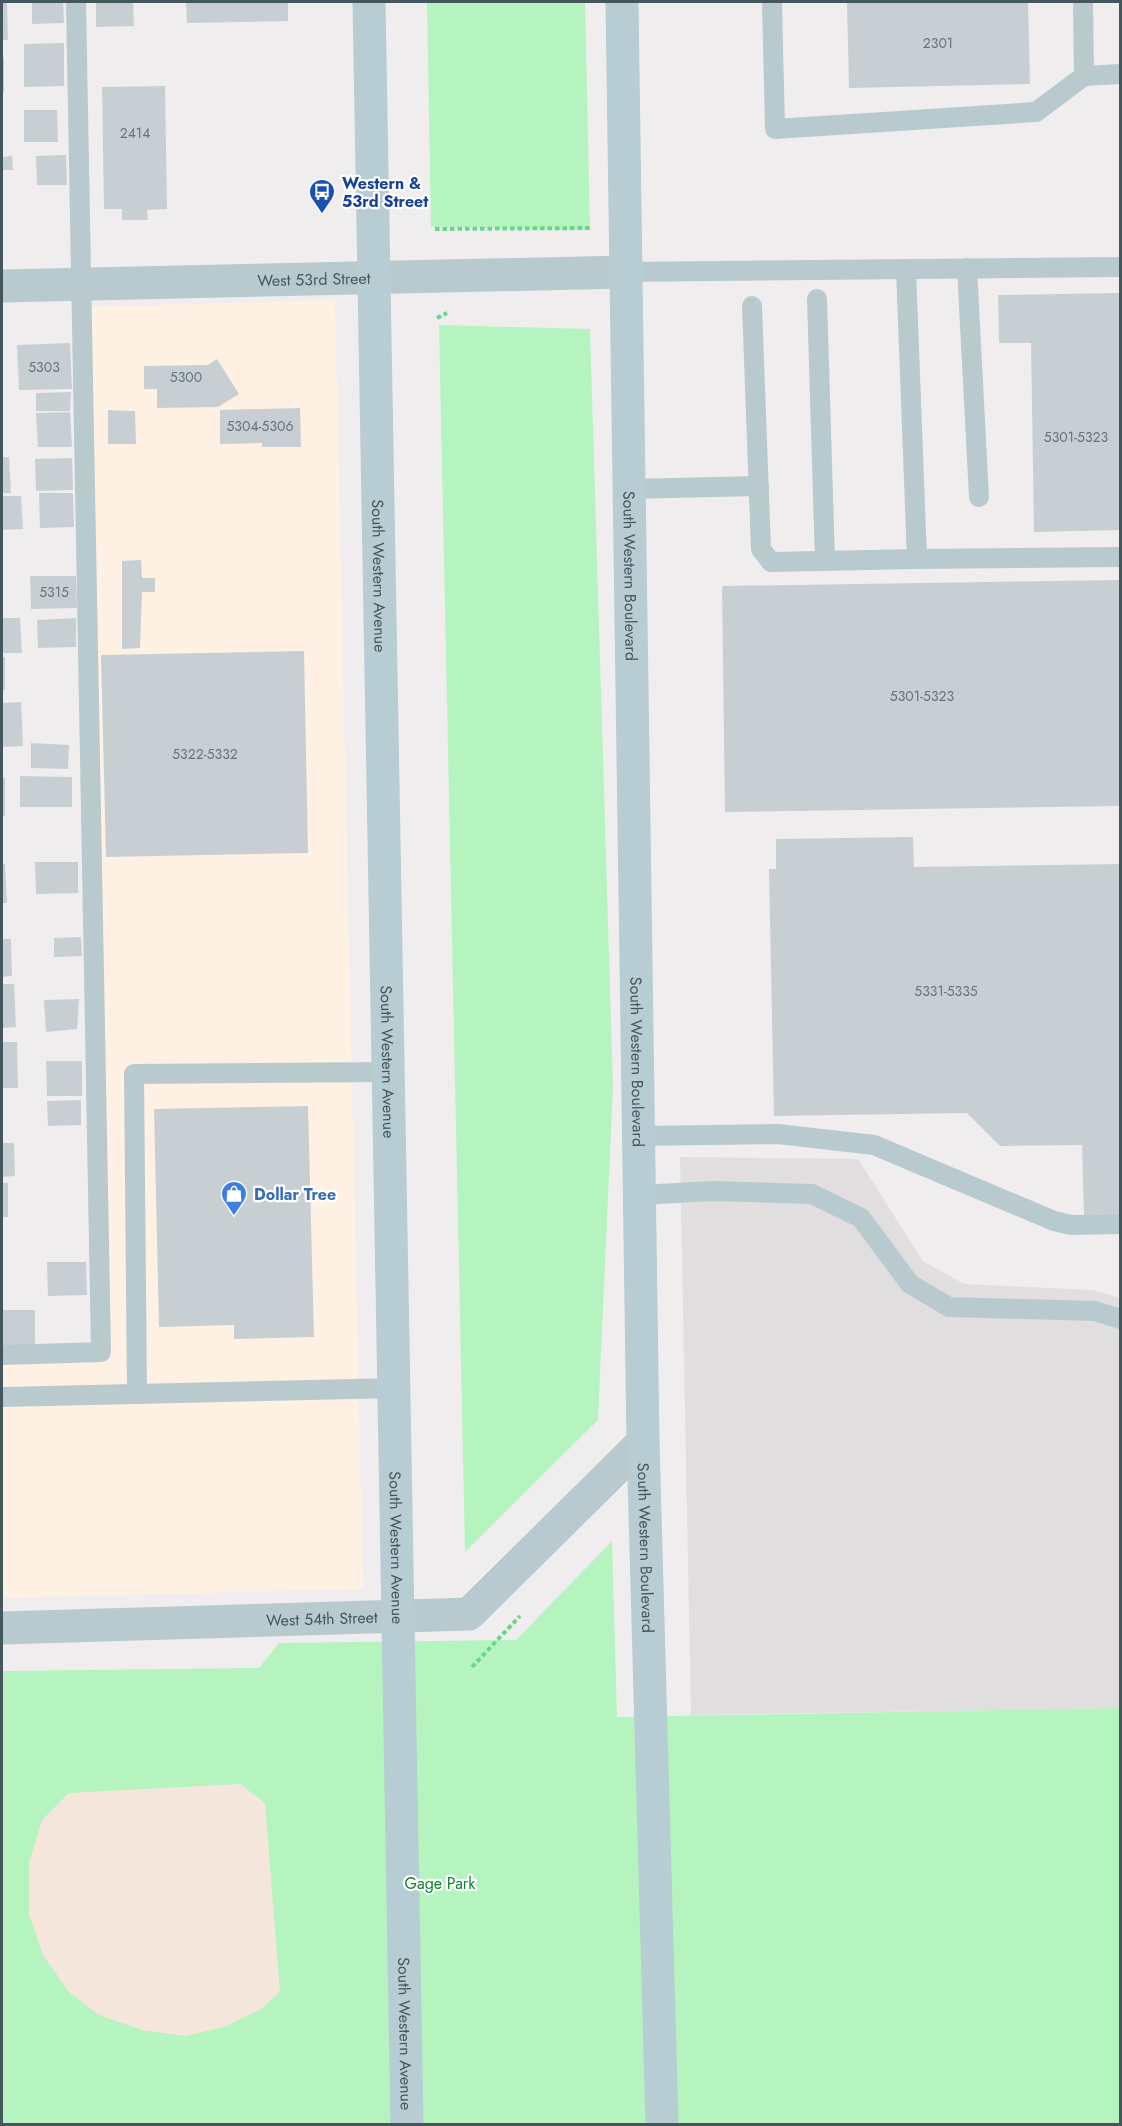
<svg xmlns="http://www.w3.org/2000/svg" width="1122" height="2126" font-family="Jost,sans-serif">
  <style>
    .commercial { fill: #fef0e3 }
    .education { fill: #e1dee0 }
    .green { fill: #b5f4bf }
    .sand { fill: #f4e6db }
    .building { fill: #c8cfd3 }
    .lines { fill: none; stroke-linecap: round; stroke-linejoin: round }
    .path { stroke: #69d687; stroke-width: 4; stroke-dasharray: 4.5 3; stroke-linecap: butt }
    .lane { stroke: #b9cace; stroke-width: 20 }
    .street { stroke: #b9cace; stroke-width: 33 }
    .secondary { stroke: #b8ccd4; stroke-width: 33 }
    .labels { text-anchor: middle; stroke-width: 4.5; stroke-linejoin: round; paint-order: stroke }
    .number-label { font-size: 14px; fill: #64757a }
    .transit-label { font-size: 16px; font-weight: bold; fill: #164399; stroke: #fff; text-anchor: start }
    .street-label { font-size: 16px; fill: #43575d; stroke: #fff }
    .shop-label { font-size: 16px; font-weight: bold; fill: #366cbe; stroke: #fff; text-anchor: start }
    .park-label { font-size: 16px; fill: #0c862d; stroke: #fff }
  </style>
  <rect width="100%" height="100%" fill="#f0edee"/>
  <polygon class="commercial" points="335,300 363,1589 2,1598 2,1355 100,1352 81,307"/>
  <polygon class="education" points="680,1157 858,1159 923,1261 964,1284 1093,1290 1120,1298 1120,1708 691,1715"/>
  <g class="green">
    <polygon points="427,2 585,2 590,230 431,227"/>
    <polygon points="439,325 590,329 613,1087 598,1420 465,1552"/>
    <polygon points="612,1541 617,1717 1120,1708 1120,2124 2,2124 2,1671 259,1668 279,1643 516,1640"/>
  </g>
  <polygon class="sand" points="240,1784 265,1803 280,1992 261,2009 224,2027 185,2036 142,2030 99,2015 69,1992 43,1955 29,1914 29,1863 42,1820 69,1793"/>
  <g class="building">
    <polygon points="2,2 7,2 8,40 2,40"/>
    <polygon points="32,2 63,2 64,23 32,24"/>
    <polygon points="96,2 133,2 134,26 96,27"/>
    <polygon points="186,2 288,2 288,21 187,23"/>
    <polygon points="847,2 1028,2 1030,84 849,88"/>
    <polygon points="64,43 64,86 24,87 24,44"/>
    <rect x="2" y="57" width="2" height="35"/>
    <polygon points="165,86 167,209 147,210 148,220 122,220 122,209 104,209 102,87"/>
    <polygon points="24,110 57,110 58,142 24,142"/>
    <polygon points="66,155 67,185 37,185 36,156"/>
    <polygon points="12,156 13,170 2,170 2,157"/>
    <polygon points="1120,293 1120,530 1034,532 1031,343 999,343 998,295"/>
    <polygon points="70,343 72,389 19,390 17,345"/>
    <polygon points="217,359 239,394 218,407 157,408 157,389 144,389 144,366 208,365"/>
    <polygon points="71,392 70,411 36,411 36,393"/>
    <polygon points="300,408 301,447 262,447 262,443 220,444 220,410"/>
    <polygon points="108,410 135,411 136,444 108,444"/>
    <polygon points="70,412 72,447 38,447 36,413"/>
    <polygon points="2,457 9,457 11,493 2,493"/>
    <polygon points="72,458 73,490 36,491 35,459"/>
    <polygon points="39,493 73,493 74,527 40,528"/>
    <polygon points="2,496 21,496 23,529 2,530"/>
    <polygon points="141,560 142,578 155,578 155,592 142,592 140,648 122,649 122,561"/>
    <polygon points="30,576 76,576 77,608 31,609"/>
    <polygon points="1120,580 1120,806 725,812 722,586"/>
    <polygon points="2,618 20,618 22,653 2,653"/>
    <polygon points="76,618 76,647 38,648 37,620"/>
    <polygon points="304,651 308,853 106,857 101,655"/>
    <rect x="2" y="657" width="3" height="33"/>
    <polygon points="21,702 23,746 2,747 2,703"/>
    <polygon points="31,743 69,745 68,769 31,768"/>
    <polygon points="20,776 72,777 72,807 20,807"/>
    <rect x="2" y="778" width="3" height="38"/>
    <polygon points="913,837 914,867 1120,864 1120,1214 1084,1215 1082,1145 1000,1146 967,1113 774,1116 769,869 776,869 776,839"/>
    <polygon points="35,862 78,862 78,893 36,894"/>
    <polygon points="2,864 5,864 7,903 2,903"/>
    <polygon points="81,937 82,956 54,957 54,938"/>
    <polygon points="2,939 11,939 12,976 2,977"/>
    <polygon points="2,984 14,984 16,1027 2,1028"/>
    <polygon points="79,999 77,1029 46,1032 44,1000"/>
    <polygon points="2,1042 17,1042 18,1088 2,1088"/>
    <polygon points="46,1061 82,1061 82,1096 47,1096"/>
    <polygon points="81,1100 81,1125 48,1126 47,1101"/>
    <polygon points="308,1106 314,1337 234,1339 234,1325 159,1327 154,1109"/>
    <polygon points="2,1143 14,1143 15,1176 2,1177"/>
    <rect x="2" y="1183" width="6" height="34"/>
    <polygon points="47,1262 86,1262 87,1295 48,1296"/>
    <rect x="2" y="1310" width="33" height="35"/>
  </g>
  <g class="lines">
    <g class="path">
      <polyline points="435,229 591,228"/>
      <polyline points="437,318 447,313"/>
      <polyline points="472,1667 520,1616"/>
    </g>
    <g class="lane">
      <polyline points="772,2 775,129 1036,112 1084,76"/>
      <polyline points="1083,2 1084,76 1120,74"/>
      <polyline points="967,268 979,497"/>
      <polyline points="625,272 1120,267"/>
      <polyline points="817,299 825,561"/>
      <polyline points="752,306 761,549 771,562 917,559 906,269"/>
      <polyline points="629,489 759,486"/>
      <polyline points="917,559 1120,557"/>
      <polyline points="639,1136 778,1134 874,1145 1054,1221 1071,1225 1120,1224"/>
      <polyline points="639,1195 713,1191 812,1194 861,1218 910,1284 949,1307 1095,1311 1120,1319"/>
      <polyline points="2,1355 101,1352 76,2"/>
      <polyline points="137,1394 134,1074 390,1072"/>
      <polyline points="2,1397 396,1388"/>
    </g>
    <g class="street">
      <path id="s1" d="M2 286 625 272"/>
      <path id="s2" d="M2 1628 469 1614 643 1442"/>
    </g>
    <g class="secondary">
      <path id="s3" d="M369 2 407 2124"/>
      <path id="s4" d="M622 2 643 1442 662 2124"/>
    </g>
  </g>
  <defs>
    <symbol id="bus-pin" viewBox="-11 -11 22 30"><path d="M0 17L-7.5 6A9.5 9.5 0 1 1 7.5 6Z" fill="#1a4fb4" stroke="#fff"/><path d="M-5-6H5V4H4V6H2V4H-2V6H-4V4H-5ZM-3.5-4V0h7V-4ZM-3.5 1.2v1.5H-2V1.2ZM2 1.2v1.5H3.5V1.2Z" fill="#fff"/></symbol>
    <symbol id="shop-pin" viewBox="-11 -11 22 30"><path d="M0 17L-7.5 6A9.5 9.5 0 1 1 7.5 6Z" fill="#3f7fe0" stroke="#fff"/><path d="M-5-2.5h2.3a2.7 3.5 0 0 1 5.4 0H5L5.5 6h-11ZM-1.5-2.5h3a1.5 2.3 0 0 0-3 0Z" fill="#fff"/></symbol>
  </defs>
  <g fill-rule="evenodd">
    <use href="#bus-pin" x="307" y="177" width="30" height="40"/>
    <use href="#shop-pin" x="219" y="1179" width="30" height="40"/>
  </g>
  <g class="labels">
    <g class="number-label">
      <text x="938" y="48">2301</text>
      <text x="135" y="138">2414</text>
      <text x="44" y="372">5303</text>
      <text x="186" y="382">5300</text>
      <text x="260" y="431">5304-5306</text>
      <text x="1076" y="442">5301-5323</text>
      <text x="54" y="597">5315</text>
      <text x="922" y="701">5301-5323</text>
      <text x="205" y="759">5322-5332</text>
      <text x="946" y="996">5331-5335</text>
    </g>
    <g class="transit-label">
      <text x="342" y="189">Western &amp;<tspan x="342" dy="18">53rd Street</tspan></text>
    </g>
    <g class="street-label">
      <text dy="6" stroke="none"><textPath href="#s1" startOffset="312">West 53rd Street</textPath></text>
      <text dy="6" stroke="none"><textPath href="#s3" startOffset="574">South Western Avenue</textPath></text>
      <text dy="6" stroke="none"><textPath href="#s4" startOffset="574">South Western Boulevard</textPath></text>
      <text dy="6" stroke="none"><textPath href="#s3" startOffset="1060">South Western Avenue</textPath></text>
      <text dy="6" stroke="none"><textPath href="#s4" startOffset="1060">South Western Boulevard</textPath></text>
      <text dy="6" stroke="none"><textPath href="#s3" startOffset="1546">South Western Avenue</textPath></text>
      <text dy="6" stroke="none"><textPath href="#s4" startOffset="1546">South Western Boulevard</textPath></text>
      <text dy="6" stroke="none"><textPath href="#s2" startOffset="320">West 54th Street</textPath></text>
      <text dy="6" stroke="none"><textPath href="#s3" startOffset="2032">South Western Avenue</textPath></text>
    </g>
    <g class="shop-label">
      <text x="254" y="1200">Dollar Tree</text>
    </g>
    <g class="park-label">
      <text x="440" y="1889">Gage Park</text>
    </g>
  </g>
  <rect width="1122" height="2126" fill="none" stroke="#43575d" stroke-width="6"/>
</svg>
